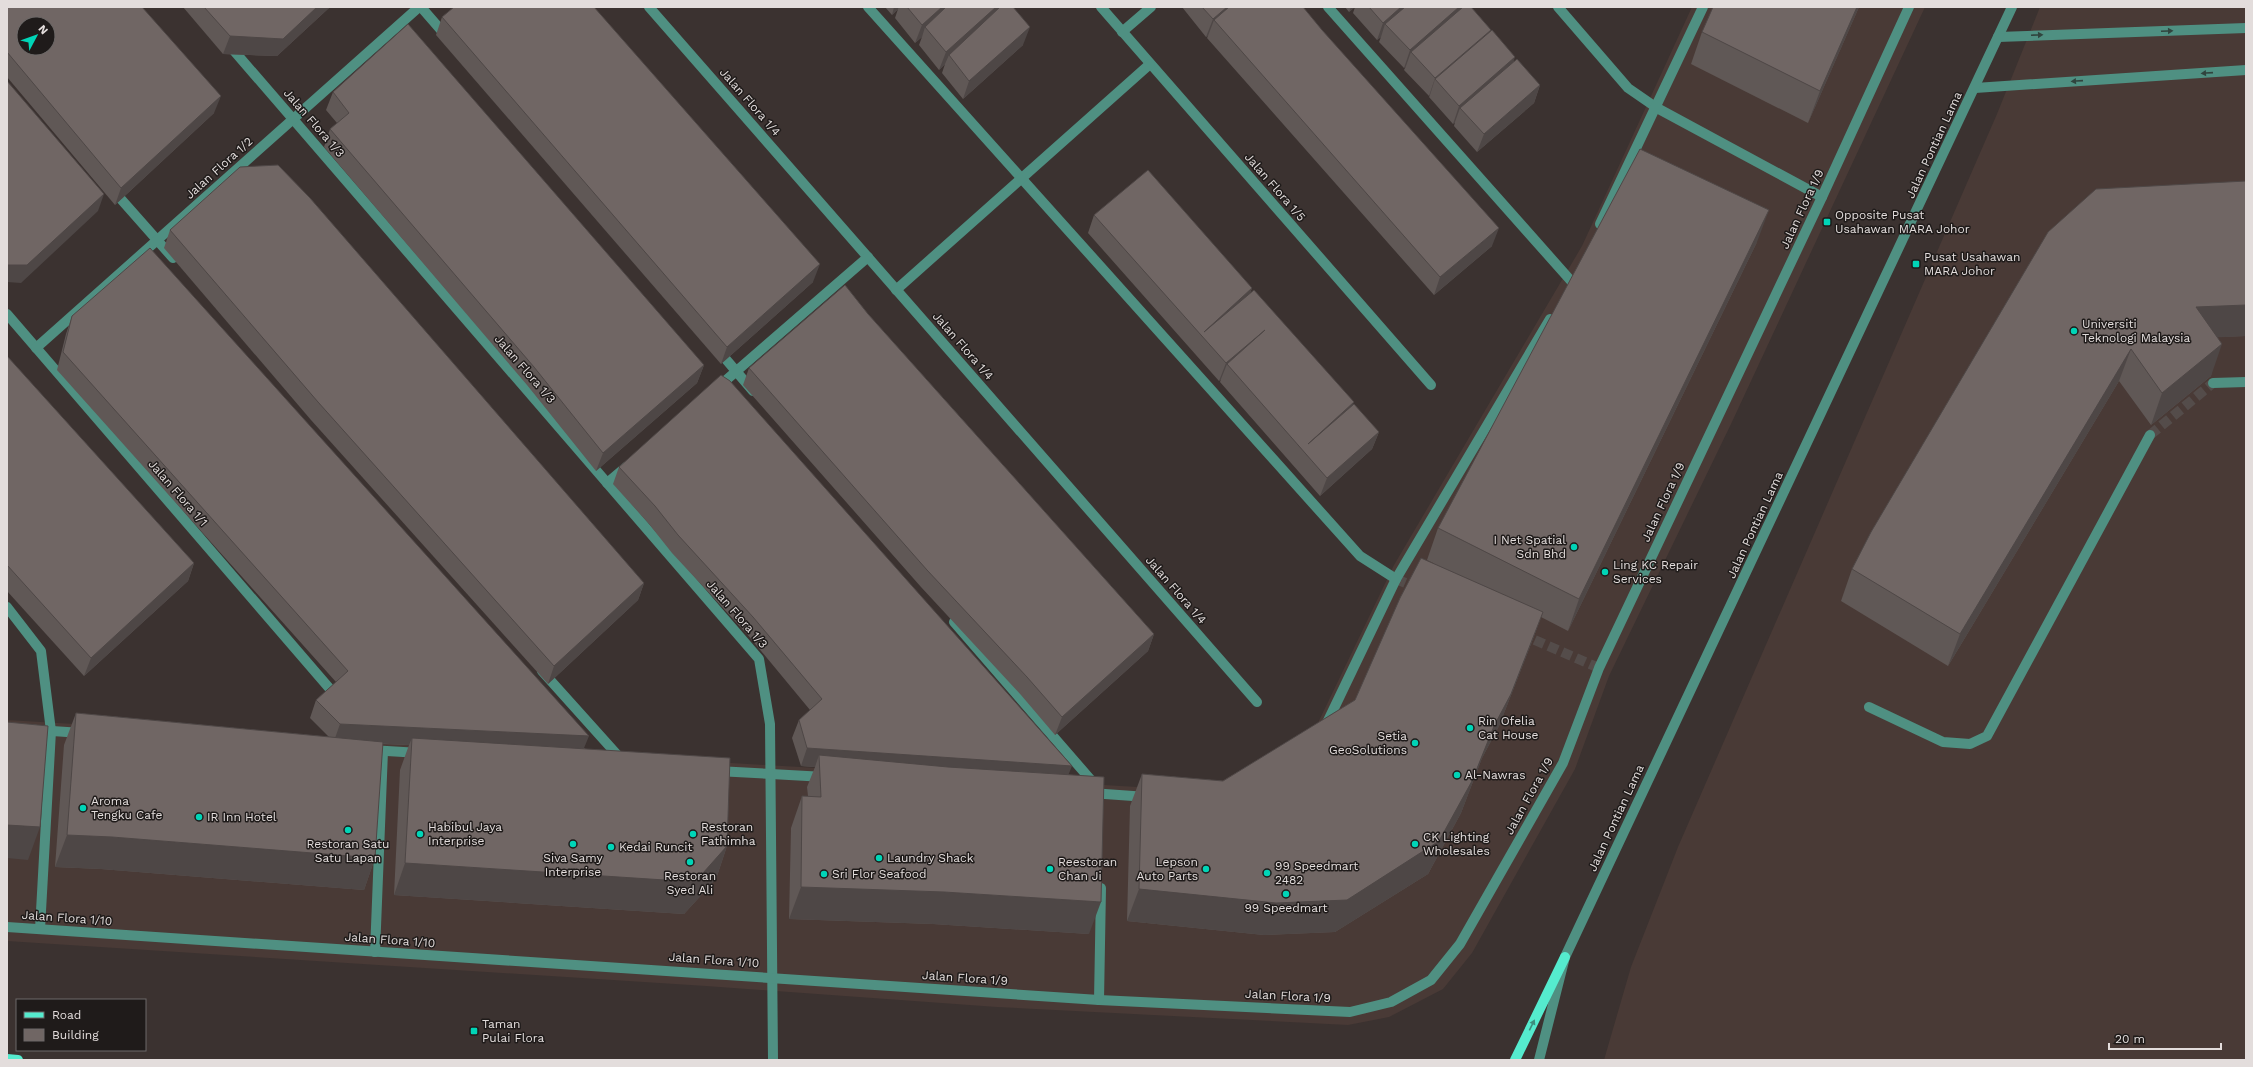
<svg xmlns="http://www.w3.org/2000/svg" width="2253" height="1067" font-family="'Work Sans',sans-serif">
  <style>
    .built { fill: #493a36 }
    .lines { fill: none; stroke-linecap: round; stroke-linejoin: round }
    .minor-tunnel { stroke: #544c4a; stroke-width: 10; stroke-dasharray: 10 5; stroke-linecap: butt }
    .minor { stroke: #4f9082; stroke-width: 10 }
    .major { stroke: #55ebce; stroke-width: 10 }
    .wall { fill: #605856 }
    .shaded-wall { fill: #4e4746 }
    .building { fill: #706664; stroke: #4e4746; fill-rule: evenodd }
    .oneway { fill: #30443e }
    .oneway2 { fill: #3d8d7d }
    .poi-dot { fill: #00d5b7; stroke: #1f1b1a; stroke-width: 1.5 }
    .labels { text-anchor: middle; stroke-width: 3; stroke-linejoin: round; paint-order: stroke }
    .street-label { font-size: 12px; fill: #e3dddc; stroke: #1f1b1a }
    .poi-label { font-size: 12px; fill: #e3dddc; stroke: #1f1b1a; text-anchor: start }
  </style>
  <rect width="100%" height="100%" fill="#3b3230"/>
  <g class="built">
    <polygon points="1692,7 1925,7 1731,424 1609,676 1575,769 1472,953 1443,989 1389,1017 1348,1025 997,1007 706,986 7,941 7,720 1204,791 1316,727 1394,565 1582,246"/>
    <polygon points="2040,7 2246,7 2246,1060 1604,1060 1631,967 1678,847 1997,114"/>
  </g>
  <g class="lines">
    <g class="minor-tunnel">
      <polyline points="2150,435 2213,383"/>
      <polyline points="1396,579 1420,589"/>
      <polyline points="1521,634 1599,668"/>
    </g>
    <g class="minor">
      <polyline points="421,7 447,37"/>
      <polyline points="649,7 1257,702"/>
      <polyline points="868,7 1360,556 1396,579"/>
      <polyline points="1101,7 1431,385"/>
      <polyline points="1328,7 1572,282"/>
      <polyline points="1558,7 1628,88 1657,108 1822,197"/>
      <polyline points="1122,32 1151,7"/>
      <polyline points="1998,37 2246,28"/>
      <polyline points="229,45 759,659 770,724 773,1060"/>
      <polyline points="1975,88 2246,70"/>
      <polyline points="112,189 173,258"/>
      <polyline points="1600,224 1703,7"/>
      <polyline points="896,290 1150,64"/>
      <polyline points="7,314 330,689"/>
      <polyline points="36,348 419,7"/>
      <polyline points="718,350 753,391"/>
      <polyline points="2213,383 2246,382"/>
      <polyline points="717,388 868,257"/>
      <polyline points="607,483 626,467"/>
      <polyline points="7,607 41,651 51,731 40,929"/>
      <polyline points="954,622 1097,787"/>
      <polyline points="542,671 621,759"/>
      <polyline points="1869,707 1943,742 1970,744 1987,736 2150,435"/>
      <polyline points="1325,727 1396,579 1550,319"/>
      <polyline points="7,728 82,733"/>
      <polyline points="370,750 420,753"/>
      <polyline points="717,771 825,777"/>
      <polyline points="1091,793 1147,797"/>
      <polyline points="7,927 1099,1000 1350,1012 1391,1002 1431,980 1460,944 1563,763 1599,668 1822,197 1909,7"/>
      <polyline points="375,952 383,751"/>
      <polyline points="1099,1000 1101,888"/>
      <polyline points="1539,1060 1565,957 2012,7"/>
    </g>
    <g class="major">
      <polyline points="7,1059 18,1060"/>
      <polyline points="1515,1060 1565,957"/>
    </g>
  </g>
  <g class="wall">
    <polygon points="7,7 214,113 115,205 7,77"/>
    <polygon points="183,7 330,7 277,56 223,54"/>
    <polygon points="885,7 1013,7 1023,45 963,99 942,73 945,64 939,70 919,45 922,37 915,43 895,18 898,9 892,15"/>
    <polygon points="1182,7 1303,7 1492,246 1434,295 1207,38 1208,36 1206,37"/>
    <polygon points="1345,7 1471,7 1491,30 1490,32 1514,62 1540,85 1534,103 1477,152 1454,126 1455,122 1453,124 1429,97 1430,95 1429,96 1404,70 1406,66 1404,68 1379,42 1381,37 1377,40 1353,13 1355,7 1349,12"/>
    <polygon points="1859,7 1808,123 1691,64 1702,32"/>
    <polygon points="442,17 813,282 721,364 436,35"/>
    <polygon points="333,92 704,365 697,383 596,471 527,385 324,147 330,129 337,123 326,110"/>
    <polygon points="2246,181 2246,336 2218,337 2211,376 2151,425 2119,381 1948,666 1841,601 1852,569"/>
    <polygon points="1094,215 1252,288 1250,293 1354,402 1352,405 1379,432 1372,449 1320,496 1220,382 1221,379 1219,381 1088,233"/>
    <polygon points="170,230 644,583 638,600 548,684 311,420 164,248"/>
    <polygon points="1757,242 1568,631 1541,617 1531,644 1499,726 1482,758 1461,813 1428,874 1335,932 1264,935 1127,921 1130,806 1142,774 1223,781 1355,700 1433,563 1427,560 1438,528"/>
    <polygon points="868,314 1154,634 1148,651 1055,735 1021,695 921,587 743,385 749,368"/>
    <polygon points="72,316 584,748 727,846 716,879 684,914 394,895 400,770 409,745 382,744 375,858 364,890 101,869 55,867 64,745 76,713 329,737 310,718 316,700 336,682 57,370 66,334"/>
    <polygon points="7,356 194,563 188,581 84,676 7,591"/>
    <polygon points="619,467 1068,775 1089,934 933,924 789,919 791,828 802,796 808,796 807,787 815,767 801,766 792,738 799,720 810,710 747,634 672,553 649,524 613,484"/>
  </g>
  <g class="shaded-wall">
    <polygon points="317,7 330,7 277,56 223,54 230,36"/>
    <polygon points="894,7 899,7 898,9 892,15"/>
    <polygon points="942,7 955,7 925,27 922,37 915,43 922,25"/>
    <polygon points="996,7 1003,7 949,55 945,64 939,70 946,52"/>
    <polygon points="1227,7 1242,7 1214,20 1208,36 1206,37 1213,19"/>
    <polygon points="1351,7 1355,7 1349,12"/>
    <polygon points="1401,7 1415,7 1385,24 1381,37 1377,40 1383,23"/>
    <polygon points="1459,7 1464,7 1411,52 1406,66 1404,68 1410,50"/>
    <polygon points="1857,7 1859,7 1808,123 1820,91"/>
    <polygon points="1030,27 1023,45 963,99 969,81"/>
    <polygon points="1491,30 1484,47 1435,79 1430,95 1429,96 1435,78"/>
    <polygon points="1515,57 1509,75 1460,108 1455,122 1453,124 1459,106"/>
    <polygon points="1540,85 1534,103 1477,152 1484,134"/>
    <polygon points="221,96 214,113 115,205 121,188"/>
    <polygon points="104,194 98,211 21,283 7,282 7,265"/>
    <polygon points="1769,210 1757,242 1568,631 1579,599"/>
    <polygon points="1499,228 1492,246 1434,295 1440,277"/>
    <polygon points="820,264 813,282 721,364 727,347"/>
    <polygon points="1252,288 1245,306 1204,332"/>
    <polygon points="2246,305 2246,336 2184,339 2196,307"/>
    <polygon points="1265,330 1227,364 1221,379 1219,381 1226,363"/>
    <polygon points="2222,344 2211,376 2151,425 2162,393"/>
    <polygon points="2131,349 2119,381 1948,666 1960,634"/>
    <polygon points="704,365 697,383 596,471 603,453"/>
    <polygon points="1354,402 1347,419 1308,444"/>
    <polygon points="1379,432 1372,449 1320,496 1327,478"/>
    <polygon points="194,563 188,581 84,676 91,658"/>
    <polygon points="644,583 638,600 548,684 554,666"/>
    <polygon points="1543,612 1531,644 1499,726 1482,758 1461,813 1428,874 1335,932 1264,935 1127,921 1139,889 1494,726"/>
    <polygon points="1154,634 1148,651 1055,735 1062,717"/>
    <polygon points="340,724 589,736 582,753 412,738 409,745 334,741"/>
    <polygon points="807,748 1072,766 1065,783 819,755 815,767 801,766"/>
    <polygon points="7,825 40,827 28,860 7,858"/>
    <polygon points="67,835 112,837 375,858 364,890 101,869 55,867"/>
    <polygon points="727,846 716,879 684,914 394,895 405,863"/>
    <polygon points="801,887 944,892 1101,902 1089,934 933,924 789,919"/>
  </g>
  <g class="building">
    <path d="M7 7H142L221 96 121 188 7 52ZM24 24H48V48H24Z"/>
    <polygon points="204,7 317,7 283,39 230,36"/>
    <polygon points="454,7 594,7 820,264 727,347 442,17"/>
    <polygon points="907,7 942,7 922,25"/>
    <polygon points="946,7 996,7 946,52 925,27"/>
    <polygon points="1000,7 1013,7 1030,27 969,81 949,55"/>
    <polygon points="1202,7 1227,7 1213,19"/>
    <polygon points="1229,7 1303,7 1322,30 1499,228 1440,277 1214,20"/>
    <polygon points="1369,7 1401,7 1383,23"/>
    <polygon points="1405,7 1459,7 1410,50 1385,24"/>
    <polygon points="1463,7 1471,7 1491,30 1435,78 1411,52"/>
    <polygon points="1713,7 1857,7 1820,91 1702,32"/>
    <polygon points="408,24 704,365 603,453 534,367 330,129 349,113 333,92"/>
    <polygon points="1492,30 1515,57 1459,106 1435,79"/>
    <polygon points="1517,59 1540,85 1484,134 1460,108"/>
    <polygon points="7,81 104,194 27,265 7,265"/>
    <polygon points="1640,149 1769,210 1579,599 1438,528"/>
    <polygon points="278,165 310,198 644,583 554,666 318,402 170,230 240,167"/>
    <polygon points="1148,170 1252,288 1204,332 1254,290 1354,402 1308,444 1354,404 1379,432 1327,478 1227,364 1265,330 1226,363 1094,215"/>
    <polygon points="2246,181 2246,305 2196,307 2222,344 2162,393 2131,349 1960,634 1852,569 1871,532 2048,232 2096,189"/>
    <polygon points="150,248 589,736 340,724 316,700 348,671 63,352 72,316"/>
    <polygon points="845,285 868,314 1154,634 1062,717 1027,677 927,570 749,368"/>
    <polygon points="7,356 194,563 91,658 7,565"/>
    <polygon points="721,375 730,381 1072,766 807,748 799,720 822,699 753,617 678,535 655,506 619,467"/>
    <polygon points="1421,558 1543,612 1511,694 1494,726 1472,781 1439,841 1347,900 1276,903 1139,889 1142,774 1223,781 1355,700 1400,598"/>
    <polygon points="76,713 383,742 375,858 112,837 67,835"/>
    <polygon points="7,722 48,726 40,827 7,825"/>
    <polygon points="412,738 730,758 727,846 695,882 405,863"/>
    <polygon points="819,755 948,767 1104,777 1101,902 944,892 801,887 802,796 821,797"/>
  </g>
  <defs><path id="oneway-solid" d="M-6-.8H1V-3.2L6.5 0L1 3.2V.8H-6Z"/></defs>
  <g class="oneway">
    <use href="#oneway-solid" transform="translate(2167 31) rotate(-2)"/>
    <use href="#oneway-solid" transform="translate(2037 35) rotate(-2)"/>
    <use href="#oneway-solid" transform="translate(2207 73) rotate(176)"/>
    <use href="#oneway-solid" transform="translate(2077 81) rotate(176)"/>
  </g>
  <use class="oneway2" href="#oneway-solid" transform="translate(1532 1025) rotate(-64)"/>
  <g class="poi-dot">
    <rect x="1823" y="218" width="8" height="8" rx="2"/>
    <rect x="1912" y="260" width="8" height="8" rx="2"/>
    <circle cx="2074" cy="331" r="4"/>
    <circle cx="1574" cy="547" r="4"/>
    <circle cx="1605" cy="572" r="4"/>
    <circle cx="1470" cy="728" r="4"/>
    <circle cx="1415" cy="743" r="4"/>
    <circle cx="1457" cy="775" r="4"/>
    <circle cx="83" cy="808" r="4"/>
    <circle cx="199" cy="817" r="4"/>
    <circle cx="348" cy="830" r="4"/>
    <circle cx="420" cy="834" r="4"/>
    <circle cx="693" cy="834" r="4"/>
    <circle cx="573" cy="844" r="4"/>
    <circle cx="1415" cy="844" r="4"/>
    <circle cx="611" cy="847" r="4"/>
    <circle cx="879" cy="858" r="4"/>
    <circle cx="690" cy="862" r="4"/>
    <circle cx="1050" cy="869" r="4"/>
    <circle cx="1206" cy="869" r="4"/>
    <circle cx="1267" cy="873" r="4"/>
    <circle cx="824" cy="874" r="4"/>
    <circle cx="1286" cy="894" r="4"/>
    <rect x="470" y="1027" width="8" height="8" rx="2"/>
  </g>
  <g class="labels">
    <g class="street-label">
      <text transform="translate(750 102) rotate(49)" y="4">Jalan Flora 1/4</text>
      <text transform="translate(314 123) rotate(49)" y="4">Jalan Flora 1/3</text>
      <text transform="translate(1934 145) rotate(-65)" y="4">Jalan Pontian Lama</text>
      <text transform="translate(219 168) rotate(-42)" y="4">Jalan Flora 1/2</text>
      <text transform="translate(1275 187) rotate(49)" y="4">Jalan Flora 1/5</text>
      <text transform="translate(1802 209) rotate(-65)" y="4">Jalan Flora 1/9</text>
      <text transform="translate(963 346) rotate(49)" y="4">Jalan Flora 1/4</text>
      <text transform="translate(525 369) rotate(49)" y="4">Jalan Flora 1/3</text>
      <text transform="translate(178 493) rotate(49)" y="4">Jalan Flora 1/1</text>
      <text transform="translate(1663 502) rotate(-65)" y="4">Jalan Flora 1/9</text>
      <text transform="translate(1755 525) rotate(-65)" y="4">Jalan Pontian Lama</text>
      <text transform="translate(1176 590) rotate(49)" y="4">Jalan Flora 1/4</text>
      <text transform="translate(737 614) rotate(49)" y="4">Jalan Flora 1/3</text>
      <text transform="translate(1529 796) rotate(-61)" y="4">Jalan Flora 1/9</text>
      <text transform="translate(1616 818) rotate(-65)" y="4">Jalan Pontian Lama</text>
      <text transform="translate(67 918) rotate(4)" y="4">Jalan Flora 1/10</text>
      <text transform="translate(390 940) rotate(4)" y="4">Jalan Flora 1/10</text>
      <text transform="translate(714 960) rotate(4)" y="4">Jalan Flora 1/10</text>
      <text transform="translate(965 978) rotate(4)" y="4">Jalan Flora 1/9</text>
      <text transform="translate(1288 996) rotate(3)" y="4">Jalan Flora 1/9</text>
    </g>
    <g class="poi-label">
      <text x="1835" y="219">Opposite Pusat<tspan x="1835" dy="14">Usahawan MARA Johor</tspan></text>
      <text x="1924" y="261">Pusat Usahawan<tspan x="1924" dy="14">MARA Johor</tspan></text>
      <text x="2082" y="328">Universiti<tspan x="2082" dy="14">Teknologi Malaysia</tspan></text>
      <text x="1566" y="544" text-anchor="end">I Net Spatial<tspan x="1566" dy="14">Sdn Bhd</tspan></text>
      <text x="1613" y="569">Ling KC Repair<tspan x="1613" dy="14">Services</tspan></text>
      <text x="1478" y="725">Rin Ofelia<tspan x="1478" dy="14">Cat House</tspan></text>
      <text x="1407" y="740" text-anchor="end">Setia<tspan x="1407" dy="14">GeoSolutions</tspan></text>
      <text x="1465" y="779">Al-Nawras</text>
      <text x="91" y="805">Aroma<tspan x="91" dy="14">Tengku Cafe</tspan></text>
      <text x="207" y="821">IR Inn Hotel</text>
      <text x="428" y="831">Habibul Jaya<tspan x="428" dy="14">Interprise</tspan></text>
      <text x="701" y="831">Restoran<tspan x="701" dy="14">Fathimha</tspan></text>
      <text x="1423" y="841">CK Lighting<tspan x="1423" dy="14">Wholesales</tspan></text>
      <text x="348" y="848" text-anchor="middle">Restoran Satu<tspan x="348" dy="14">Satu Lapan</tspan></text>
      <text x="619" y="851">Kedai Runcit</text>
      <text x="573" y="862" text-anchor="middle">Siva Samy<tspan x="573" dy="14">Interprise</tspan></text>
      <text x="887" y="862">Laundry Shack</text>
      <text x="1058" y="866">Reestoran<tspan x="1058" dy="14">Chan Ji</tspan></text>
      <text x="1198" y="866" text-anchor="end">Lepson<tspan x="1198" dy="14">Auto Parts</tspan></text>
      <text x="1275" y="870">99 Speedmart<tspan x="1275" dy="14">2482</tspan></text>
      <text x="832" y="878">Sri Flor Seafood</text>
      <text x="690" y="880" text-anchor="middle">Restoran<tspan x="690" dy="14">Syed Ali</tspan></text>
      <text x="1286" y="912" text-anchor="middle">99 Speedmart</text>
      <text x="482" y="1028">Taman<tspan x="482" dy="14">Pulai Flora</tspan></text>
    </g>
  </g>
  <rect width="2253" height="1067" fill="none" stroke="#e3dddc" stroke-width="16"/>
  <rect x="16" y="999" width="130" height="52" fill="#1f1b1a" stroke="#6d6968"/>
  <rect x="24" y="1012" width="20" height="6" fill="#55ebce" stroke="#6d6968"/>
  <text x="52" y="1019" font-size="12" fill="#e3dddc">Road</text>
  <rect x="24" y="1029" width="20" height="12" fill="#706664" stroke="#6d6968"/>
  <text x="52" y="1039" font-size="12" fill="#e3dddc">Building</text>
  <g transform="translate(36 36) rotate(49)"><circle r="19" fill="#1f1b1a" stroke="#6d6968"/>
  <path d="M0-3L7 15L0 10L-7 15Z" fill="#00d5b7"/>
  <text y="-6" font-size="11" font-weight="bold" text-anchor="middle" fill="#e3dddc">N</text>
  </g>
  <path d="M2109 1043v6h112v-6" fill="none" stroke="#e3dddc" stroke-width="2"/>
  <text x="2115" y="1043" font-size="12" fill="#e3dddc" stroke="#1f1b1a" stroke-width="3" paint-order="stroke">20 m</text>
</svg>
